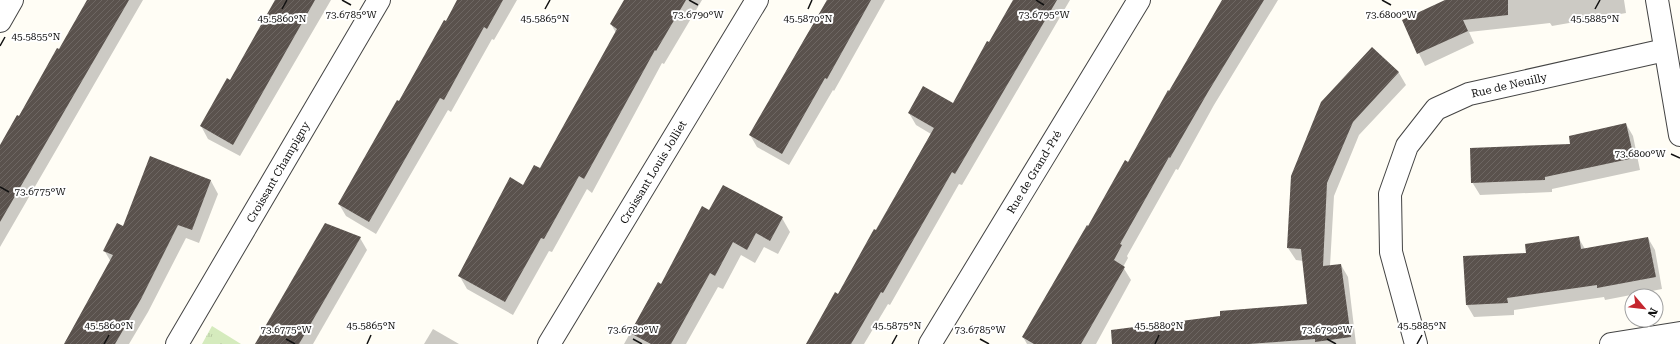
<svg xmlns="http://www.w3.org/2000/svg" width="1680" height="344" font-family="'Roboto Serif',serif">
  <style>
    .grass { fill: url(#grass-tufts) }
    .shadow { fill: #0003 }
    .building { fill: url(#building-hatch) }
    .lines { fill: none; stroke-linecap: round; stroke-linejoin: round }
    .minor-casing { stroke: #444; stroke-width: 24 }
    .minor { stroke: #fff; stroke-width: 22 }
    .ticks { fill: none; stroke: #111; stroke-width: 1.5 }
    .labels { text-anchor: middle; stroke-width: 4; stroke-linejoin: round; paint-order: stroke }
    .street-label { font-size: 11px; fill: #111; stroke: #fff }
    .ticks-label { font-size: 10px; text-anchor: middle; fill: #111; stroke: #fff; stroke-width: 4; stroke-linejoin: round; paint-order: stroke }
  </style>
  <defs>
    <pattern id="grass-tufts" width="24" height="20" patternUnits="userSpaceOnUse"><rect width="24" height="20" fill="#d5ebbd"/><path d="M3 7l-1-3M5 7V3M7 7l1-3M15 17l-1-3M17 17v-4M19 17l1-3" fill="none" stroke="#b6c8a1"/></pattern>
    <pattern id="building-hatch" width="6" height="6" patternUnits="userSpaceOnUse"><rect width="6" height="6" fill="#5a524d"/><path d="M-1 1l2-2M0 6l6-6M5 7l2-2" fill="none" stroke="#6d6662"/></pattern>
  </defs>
  <rect width="100%" height="100%" fill="#fffdf5"/>
  <polygon class="grass" points="212,326 241,344 202,344"/>
  <g class="shadow">
    <polygon points="89,0 143,0 0,247 0,147 59,51"/>
    <polygon points="277,0 331,0 240,156 208,139 201,126 231,81"/>
    <polygon points="458,0 517,0 494,40 492,39 451,112 448,110 376,234 346,216 339,204"/>
    <polygon points="625,0 702,0 664,64 662,63 592,193 587,189 552,252 549,251 513,315 467,289 459,275 524,186 541,170 616,33 611,24"/>
    <polygon points="827,0 885,0 834,91 833,90 789,165 757,147 750,135"/>
    <polygon points="1015,0 1070,0 962,185 959,184 890,305 888,304 864,344 806,344 838,295 931,134 916,125 909,113 953,105"/>
    <polygon points="1223,0 1278,0 1214,105 1178,170 1176,169 1127,256 1128,258 1123,267 1131,280 1096,344 1027,344 1023,337 1128,163"/>
    <polygon points="1448,0 1624,0 1626,13 1552,26 1550,23 1469,32 1474,43 1425,66 1403,21"/>
    <polygon points="1372,49 1399,73 1406,85 1359,135 1334,196 1330,266 1341,265 1348,277 1356,344 1148,344 1308,305 1303,261 1296,260 1288,248"/>
    <polygon points="1626,124 1633,136 1640,170 1552,189 1552,192 1480,195 1472,182"/>
    <polygon points="211,181 218,194 199,243 186,238 148,312 129,344 64,344 111,262 104,250 123,228"/>
    <polygon points="710,212 782,218 790,232 778,254 764,247 755,263 741,255 723,289 718,287 686,344 624,344 658,283 661,285"/>
    <polygon points="1578,237 1585,249 1648,238 1655,250 1662,289 1605,300 1604,297 1514,310 1514,315 1474,317 1467,305 1527,254"/>
    <polygon points="360,238 367,250 313,344 263,344"/>
    <polygon points="433,329 459,344 424,344"/>
  </g>
  <g class="building">
    <polygon points="87,0 129,0 0,222 0,145 17,115 19,116 57,48 59,49"/>
    <polygon points="275,0 315,0 233,145 200,126 227,78 230,80"/>
    <polygon points="457,0 503,0 487,29 484,27 444,100 440,98 369,222 338,204 397,100 399,101 444,20 446,21"/>
    <polygon points="624,0 686,0 656,51 655,50 584,179 579,176 544,239 541,238 505,302 458,276 510,177 523,185 534,165 540,168 617,29 610,24"/>
    <polygon points="827,0 871,0 827,79 825,78 782,154 749,135"/>
    <polygon points="1013,0 1057,0 955,174 952,172 883,293 881,292 851,344 806,344 835,292 838,294 874,229 876,230 934,128 908,113 923,86 953,103 987,41 989,42"/>
    <polygon points="1222,0 1264,0 1208,92 1170,158 1169,157 1120,244 1122,245 1114,260 1125,267 1081,344 1034,344 1022,337 1087,225 1088,226 1125,160 1128,162 1168,90 1169,91"/>
    <polygon points="1445,0 1508,0 1508,15 1463,20 1468,31 1417,54 1402,20"/>
    <polygon points="1372,47 1399,72 1353,122 1327,183 1323,266 1341,264 1351,337 1315,342 1315,339 1249,344 1112,344 1111,330 1220,316 1220,311 1307,304 1301,249 1287,248 1291,176 1321,102"/>
    <polygon points="1626,123 1634,158 1545,177 1545,180 1471,183 1470,148 1570,144 1569,136"/>
    <polygon points="150,156 211,180 192,230 178,225 141,299 115,344 64,344 113,255 103,251 117,223 123,226"/>
    <polygon points="723,185 783,217 770,241 756,233 747,250 733,242 715,276 710,273 671,344 651,344 630,333 658,282 661,284 702,206 709,210"/>
    <polygon points="325,223 361,237 299,344 255,344"/>
    <polygon points="1579,236 1581,249 1648,237 1656,277 1597,288 1597,285 1507,298 1508,303 1466,305 1463,256 1526,253 1525,244"/>
  </g>
  <g class="lines">
    <defs>
      <g id="minor">
        <polyline points="1657,0 1680,135"/>
        <polyline points="0,21 12,0"/>
        <polyline points="177,344 379,0"/>
        <polyline points="549,344 757,0"/>
        <polyline points="930,344 1139,0"/>
        <polyline points="1416,344 1391,252 1390,194 1407,146 1436,109 1469,94 1665,50"/>
        <polyline points="1611,344 1680,333"/>
      </g>
    </defs>
    <use href="#minor" class="minor-casing"/>
    <use href="#minor" class="minor"/>
  </g>
  <path class="ticks" d="M342 0 351 5M689 0 698 5M1036 0 1044 5M1382 0 1391 5M282 9 287 0M545 9 550 0M808 9 812 0M1595 9 1600 0M0 46 5 37M1671 154 1680 158M0 187 9 192M286 339 295 344M633 339 642 344M980 339 989 344M1327 339 1336 344M104 344 109 335M367 344 371 335M892 344 897 335M1155 344 1159 335M1417 344 1422 335"/>
  <g class="labels">
    <g class="street-label">
      <text transform="translate(1509 85) rotate(-13)" y="4">Rue de Neuilly</text>
      <text transform="translate(278 172) rotate(-60)" y="4">Croissant Champigny</text>
      <text transform="translate(653 172) rotate(-59)" y="4">Croissant Louis Jolliet</text>
      <text transform="translate(1034 172) rotate(-59)" y="4">Rue de Grand-Pré</text>
    </g>
  </g>
  <g class="ticks-label">
    <text x="351" y="18">73.6785°W</text>
    <text x="1044" y="18">73.6795°W</text>
    <text x="698" y="18">73.6790°W</text>
    <text x="1391" y="18">73.6800°W</text>
    <text x="282" y="22">45.5860°N</text>
    <text x="545" y="22">45.5865°N</text>
    <text x="808" y="22">45.5870°N</text>
    <text x="1595" y="22">45.5885°N</text>
    <text x="36" y="40">45.5855°N</text>
    <text x="1640" y="157">73.6800°W</text>
    <text x="40" y="195">73.6775°W</text>
    <text x="109" y="329">45.5860°N</text>
    <text x="371" y="329">45.5865°N</text>
    <text x="897" y="329">45.5875°N</text>
    <text x="1159" y="329">45.5880°N</text>
    <text x="1422" y="329">45.5885°N</text>
    <text x="286" y="333">73.6775°W</text>
    <text x="633" y="333">73.6780°W</text>
    <text x="980" y="333">73.6785°W</text>
    <text x="1327" y="333">73.6790°W</text>
  </g>
  <g transform="translate(1644 308) rotate(118)"><circle r="19" fill="#ffffff" stroke="#a0a0a0"/>
  <path d="M0-3L7 15L0 10L-7 15Z" fill="#c4262e"/>
  <text y="-6" font-size="11" font-weight="bold" text-anchor="middle" fill="#111111">N</text>
  </g>
</svg>
